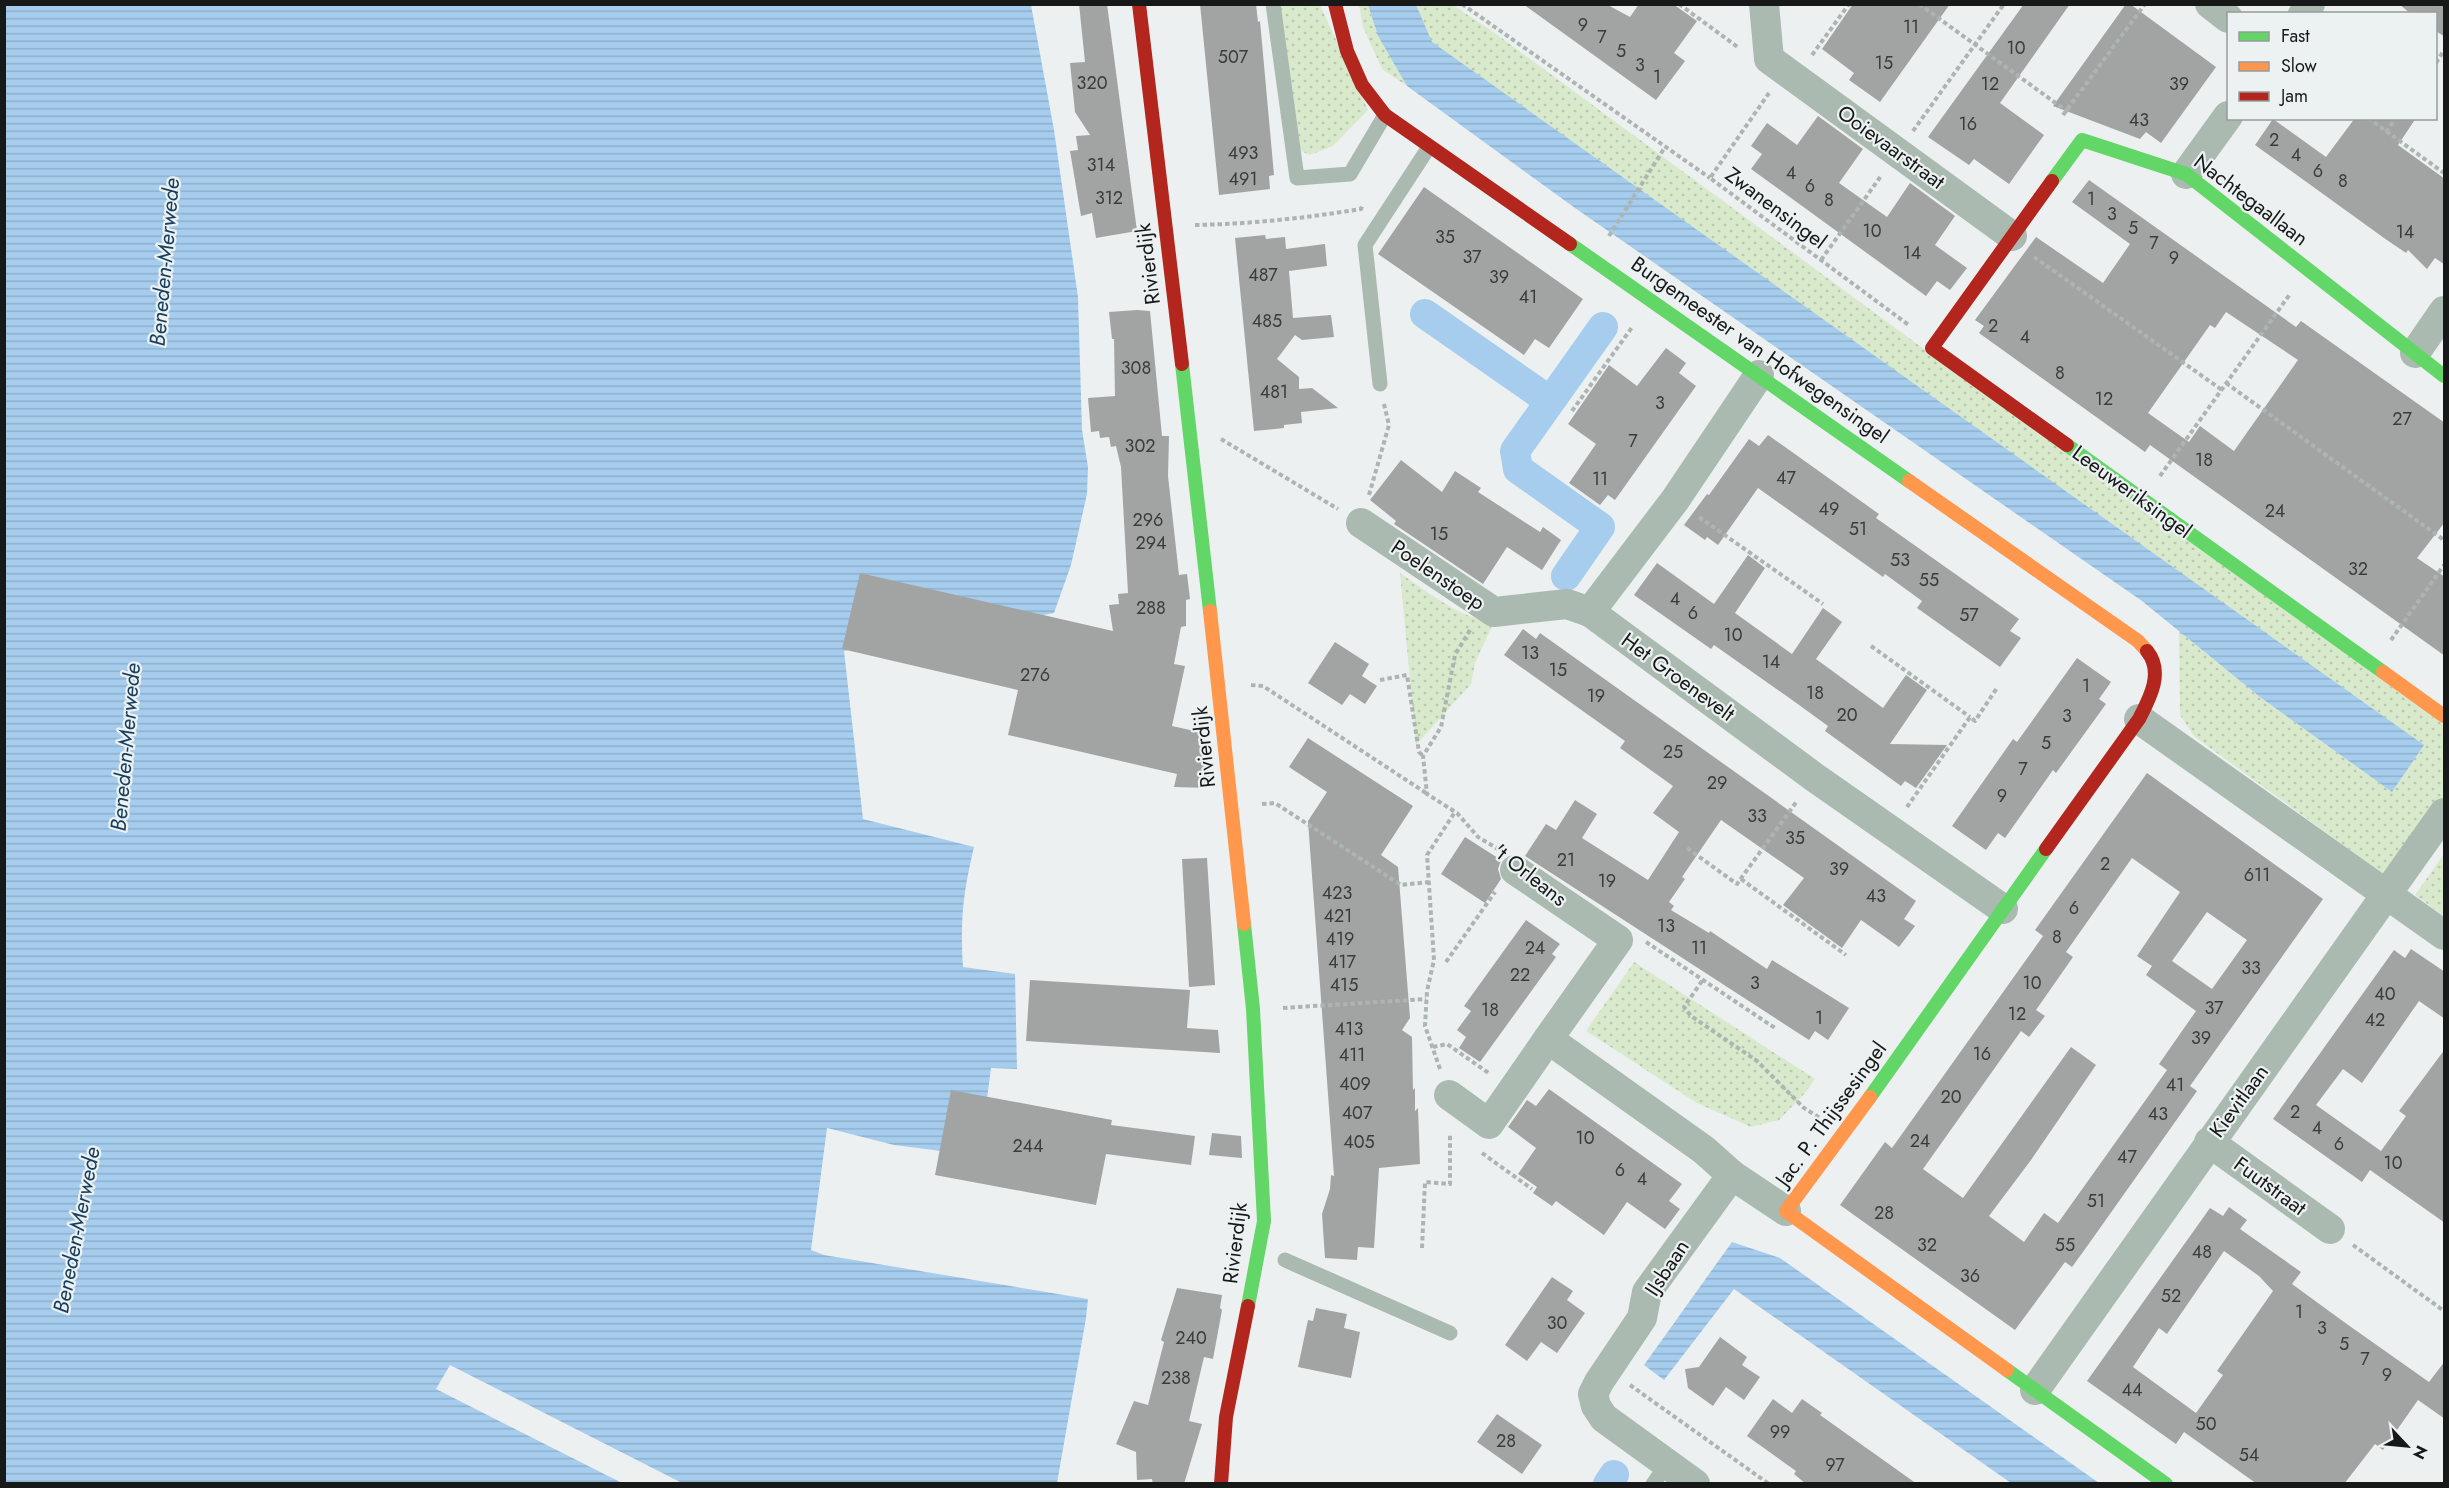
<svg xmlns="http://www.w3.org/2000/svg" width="2449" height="1488" font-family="Jost,sans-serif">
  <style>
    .grass { fill: url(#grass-dots) }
    .water { fill: url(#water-rules) }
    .pier { fill: #edf0f0 }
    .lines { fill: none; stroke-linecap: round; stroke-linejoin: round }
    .canal { stroke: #a6cdee; stroke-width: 30 }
    .building { fill: #a2a4a4; fill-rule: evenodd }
    .path { stroke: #acb5b1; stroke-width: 4; stroke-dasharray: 4.5 3; stroke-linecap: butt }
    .lane { stroke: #aabab0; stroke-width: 15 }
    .street { stroke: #aabab0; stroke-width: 30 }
    .fast { stroke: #63d668; stroke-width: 14 }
    .slow { stroke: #ff974d; stroke-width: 14 }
    .jam { stroke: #b3261e; stroke-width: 14 }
    .labels { text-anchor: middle; stroke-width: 4.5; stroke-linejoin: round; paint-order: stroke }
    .number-label { font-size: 18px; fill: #3a3c3c }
    .street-label { font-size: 21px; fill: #171919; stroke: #ecf1f1 }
    .water-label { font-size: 22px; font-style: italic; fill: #183f5f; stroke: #ecf1f1 }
  </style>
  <defs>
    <pattern id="grass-dots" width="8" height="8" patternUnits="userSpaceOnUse" patternTransform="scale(1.5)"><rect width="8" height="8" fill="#d9e9cc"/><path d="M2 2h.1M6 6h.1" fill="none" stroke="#bac7af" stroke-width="1.8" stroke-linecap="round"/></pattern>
    <pattern id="water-rules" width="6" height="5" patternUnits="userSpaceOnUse" patternTransform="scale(1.5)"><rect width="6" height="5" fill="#a6cdee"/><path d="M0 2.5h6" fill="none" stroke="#8eafcc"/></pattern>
  </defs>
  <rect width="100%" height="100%" fill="#edf0f0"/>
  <g class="grass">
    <polygon points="1277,5 1320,5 1368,110 1333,146 1310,155 1301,151 1284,64"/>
    <polygon points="1359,5 1368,5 1378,36 1407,86 1382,69 1363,27"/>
    <polygon points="1416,5 1453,5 1499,36 1951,369 2444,725 2444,801 2390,879 2195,737 2180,715 2179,631 2260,697 2392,792 2423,745 1431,42"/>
    <path d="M1400 573C1428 592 1460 619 1494 622L1475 663 1471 684 1416 745Z"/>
    <polygon points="2444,854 2444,916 2415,895"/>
    <polygon points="1634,962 1815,1079 1805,1093 1779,1120 1751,1127 1697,1103 1586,1031"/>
  </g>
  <g class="water">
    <path d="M5 5H1031L1054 130 1078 297 1082 430 1088 467 1087 494 1071 565 1054 613 844 651 863 819 974 847C963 893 960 920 963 967L1015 974 1017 1069 991 1068 987 1099 941 1151 894 1145 827 1128 811 1250 824 1255 1088 1299 1086 1318 1057 1483 5 1484Z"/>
    <polygon points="1368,5 1416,5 1432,42 2424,745 2392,792 2260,697 2142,601 1575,208 1407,86 1378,36"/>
    <polygon points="1732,1242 1780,1258 2099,1483 2011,1483 1734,1289 1664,1380 1644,1365"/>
  </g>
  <polygon class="pier" points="450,1365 682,1483 622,1483 436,1389"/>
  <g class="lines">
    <g class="canal">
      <polyline points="1425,314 1550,401"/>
      <polyline points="1566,576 1600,527 1518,469 1515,451 1603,327"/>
      <polyline points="1608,1484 1614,1475"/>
    </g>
  </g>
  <g class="building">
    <polygon points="1079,4 1107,4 1137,231 1096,238 1092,213 1081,216 1070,151 1078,150 1076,136 1090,135 1075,112 1070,63 1085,62"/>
    <polygon points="1200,4 1256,4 1258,22 1260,21 1274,175 1269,176 1270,189 1219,195"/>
    <polygon points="1523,4 1606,4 1630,17 1639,4 1673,4 1697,21 1674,53 1685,61 1656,100"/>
    <polygon points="1853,4 1950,4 1880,102 1849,80 1854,73 1822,49"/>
    <polygon points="2024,4 2070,4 2000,103 2044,135 2009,184 1974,159 1969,165 1928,137"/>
    <polygon points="2126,4 2130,4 2216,67 2161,143 2146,132 2140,139 2053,106"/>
    <polygon points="2399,4 2445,4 2445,37 2436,31 2436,14 2411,14"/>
    <polygon points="1818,116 1863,149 1839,183 1887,217 1910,183 1955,216 1935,245 1967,268 1950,290 1937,281 1926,296 1751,169 1762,154 1751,146 1767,123 1797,145"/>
    <polygon points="2355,118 2416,118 2398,145 2445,179 2445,265 2435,258 2427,269 2408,250 2406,253 2384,238 2255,145 2273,119 2326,157"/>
    <path d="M2089 180 2296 327 2301 321 2445 423V522L2417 558 2445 577V656L2150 445 2145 452 1979 333 1984 326 1975 320 2036 237 2103 283 2130 244 2072 202ZM2226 312 2298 360 2234 451 2200 426 2189 442 2148 413 2210 325 2215 328Z"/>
    <polygon points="1424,187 1583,299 1549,348 1535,339 1524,355 1378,254"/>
    <polygon points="1265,235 1266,239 1285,237 1286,249 1325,244 1327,266 1289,271 1293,318 1331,315 1334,337 1302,340 1295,335 1277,359 1299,377 1299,389 1312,388 1338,408 1301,412 1302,423 1284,425 1284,428 1254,431 1235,238"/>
    <polygon points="1137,310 1150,311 1162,436 1169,436 1168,476 1179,575 1187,574 1190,599 1186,600 1186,626 1181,627 1174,664 1185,666 1172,726 1204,733 1210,788 1174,787 1177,774 1008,735 1018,690 842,649 860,573 1113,631 1109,605 1119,604 1118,594 1128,593 1121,467 1116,446 1111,447 1109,437 1100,438 1099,431 1091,432 1088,398 1115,396 1114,339 1112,339 1109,312"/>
    <polygon points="1666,348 1686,363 1679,373 1696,386 1615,500 1608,495 1600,505 1569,483 1596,444 1568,424 1609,365 1637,386"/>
    <polygon points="1768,435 1879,514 1876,518 2019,619 2010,631 2021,638 2000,667 1917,608 1922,601 1885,574 1883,577 1758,488 1718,545 1707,537 1705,540 1684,525 1707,494 1709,495 1749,439 1759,446"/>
    <polygon points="1401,460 1442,492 1455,471 1481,488 1478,492 1540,532 1543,527 1561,540 1542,570 1507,547 1483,584 1394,524 1396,521 1370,500"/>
    <polygon points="1748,555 1765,568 1735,613 1792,654 1823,608 1842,622 1816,659 1883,708 1906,675 1927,690 1890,744 1947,745 1916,788 1905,781 1901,786 1825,731 1828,726 1788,697 1714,645 1711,649 1634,595 1657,563 1714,604"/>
    <polygon points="1523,629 1536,639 1540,633 1916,901 1904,919 1915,926 1899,947 1861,920 1842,948 1783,905 1804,878 1721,820 1682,877 1685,879 1669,902 1674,906 1671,910 1709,933 1710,931 1767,969 1772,960 1849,1008 1828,1040 1815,1031 1809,1040 1525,856 1546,824 1556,830 1575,800 1597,814 1582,838 1648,880 1679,832 1653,813 1673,786 1620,748 1625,741 1504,655"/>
    <polygon points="1335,642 1369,664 1362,676 1377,686 1365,704 1350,694 1342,705 1308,683"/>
    <polygon points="2077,658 2111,682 2099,699 2106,704 2056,773 2053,770 2005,838 1998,833 1986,850 1952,826 2013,739 2017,742"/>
    <polygon points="1308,738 1413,806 1381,855 1398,867 1410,1018 1402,1030 1412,1037 1413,1090 1415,1088 1415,1111 1418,1108 1420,1164 1379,1168 1374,1248 1358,1247 1357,1260 1325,1258 1322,1214 1330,1189 1331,1175 1334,1176 1308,821 1327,792 1289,767"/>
    <path d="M2147 773 2323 899 2190 1086 2197 1091 2088 1245 2072 1267 2065 1262 2015 1330 1840 1205 1885 1142 1892 1148 2043 936 2035 930ZM2132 858 2180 892 2137 956 2152 966 2146 975 2196 1011 2159 1064 2167 1070 2058 1223 2044 1213 2024 1242 1989 1216 2031 1160 2096 1065 2071 1047 1963 1198 1923 1169 2021 1031 2029 1037 2045 1016 2036 1010 2073 957 2066 952ZM2207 912 2247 940 2212 989 2172 961Z"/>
    <polygon points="1465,837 1501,860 1498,869 1501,879 1485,903 1441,874"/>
    <polygon points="1207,858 1215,985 1189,987 1182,859"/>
    <polygon points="1526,920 1560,944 1552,954 1556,957 1480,1062 1459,1048 1466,1037 1457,1030 1471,1011 1464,1006"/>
    <polygon points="2411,949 2445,972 2445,1019 2419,1001 2362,1083 2343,1069 2316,1105 2381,1151 2406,1116 2399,1111 2445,1049 2445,1223 2370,1170 2362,1182 2273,1119 2394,950 2405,958"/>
    <polygon points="1030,980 1190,990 1187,1028 1218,1030 1220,1053 1026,1041"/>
    <polygon points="1549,1089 1682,1184 1669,1201 1680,1209 1665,1229 1627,1202 1604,1235 1556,1201 1552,1206 1533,1193 1537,1187 1518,1174 1536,1148 1508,1127 1527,1100 1536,1106"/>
    <polygon points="951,1090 1112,1120 1111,1125 1195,1136 1191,1165 1106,1154 1096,1205 935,1175"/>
    <polygon points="1212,1133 1241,1136 1242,1158 1209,1155"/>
    <path d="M2229 1207 2247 1220 2240 1229 2301 1272 2292 1284 2344 1322 2429 1382 2445 1361V1419L2418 1400 2383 1450 2375 1444 2344 1484H2257L2184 1432 2176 1444 2087 1381 2210 1208 2223 1216ZM2224 1251 2259 1276 2273 1291 2217 1371 2223 1375 2196 1413 2133 1367 2159 1328 2167 1334Z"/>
    <polygon points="1552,1277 1573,1291 1567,1300 1585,1313 1557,1353 1541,1342 1527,1361 1505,1345"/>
    <polygon points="1177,1288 1222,1295 1220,1308 1222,1310 1213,1359 1204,1357 1189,1421 1202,1424 1184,1484 1153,1484 1152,1479 1137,1480 1136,1452 1116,1444 1134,1401 1148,1405 1164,1342 1161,1340"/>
    <polygon points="1316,1308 1347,1314 1344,1328 1360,1332 1351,1378 1298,1367 1308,1320 1313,1321"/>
    <polygon points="1720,1337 1747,1357 1742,1365 1760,1377 1744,1400 1726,1387 1713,1406 1688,1388 1685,1369 1699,1367"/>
    <polygon points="1773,1399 1792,1413 1802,1399 1822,1413 1820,1415 1917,1484 1806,1484 1794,1474 1796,1471 1747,1436"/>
    <polygon points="1497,1414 1542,1445 1522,1474 1477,1442"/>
  </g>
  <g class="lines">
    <g class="path">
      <polyline points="1462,4 1710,178"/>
      <polyline points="1679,4 1739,48"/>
      <polyline points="1919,4 2068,112"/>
      <polyline points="1812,55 1849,4"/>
      <polyline points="2436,63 2444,50"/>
      <polyline points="1769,93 1710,178 1910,326"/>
      <polyline points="2063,115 2145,4"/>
      <polyline points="2368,118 2444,173"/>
      <polyline points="1913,131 2004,4"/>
      <polyline points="2386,132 2396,118"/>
      <path d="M1195 225C1251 224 1306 218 1361 209L1362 206"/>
      <polyline points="1609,236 1665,147"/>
      <polyline points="2034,257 2222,390"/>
      <polyline points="1821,260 1881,176"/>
      <polyline points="2226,383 2444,540"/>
      <polyline points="1572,411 1633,326"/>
      <polyline points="1221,439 1338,509"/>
      <polyline points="2160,476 2290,294"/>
      <polyline points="1369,495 1389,425 1384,404"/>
      <polyline points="1699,517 1823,604"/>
      <polyline points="1470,630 1455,655 1441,727 1423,756 1427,794 1457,813 1478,837 1498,849"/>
      <polyline points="2391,640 2444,565"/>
      <polyline points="1871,646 1970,717"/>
      <polyline points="1380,680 1407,675 1419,752 1423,756"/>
      <polyline points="1251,685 1263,686 1426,793"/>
      <polyline points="1262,804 1275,803 1401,885 1429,882"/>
      <polyline points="1907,807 1970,717 1975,721 1997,688"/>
      <polyline points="1687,848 1737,884 1797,801"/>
      <polyline points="1741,879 1846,955"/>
      <polyline points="1646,942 1775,1028"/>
      <polyline points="1446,962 1495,892"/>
      <polyline points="1702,981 1684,1007 1691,1016 1757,1061 1804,1108 1820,1118"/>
      <polyline points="1283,1008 1426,999"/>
      <polyline points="1433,1047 1447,1044 1490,1074"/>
      <polyline points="1440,1069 1425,1026 1427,991 1434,960 1427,855 1455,812"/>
      <polyline points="1482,1153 1532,1189"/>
      <polyline points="2353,1245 2444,1311"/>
      <polyline points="1422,1248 1425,1182 1450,1184 1450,1133"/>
      <polyline points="1630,1385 1769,1484"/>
    </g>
    <g class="lane">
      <polyline points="1273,4 1297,178 1350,174 1385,115"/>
      <polyline points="1380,384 1365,245 1429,147"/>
      <polyline points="1285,1260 1450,1333"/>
      <polyline points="1653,1484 1667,1464"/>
    </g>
    <g class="street">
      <polyline points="1764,4 1769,59 2012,236"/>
      <polyline points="2210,4 2228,18"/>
      <polyline points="2303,14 2310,4"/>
      <polyline points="2186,174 2228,116"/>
      <polyline points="2415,353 2444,311"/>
      <polyline points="1759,375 1675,500 1590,612 1814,777 2003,909"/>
      <polyline points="1361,523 1494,612 1567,604 1590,612"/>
      <polyline points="2139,719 2444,935"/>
      <polyline points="1515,870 1618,940 1548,1039 1704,1150 1732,1175"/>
      <polyline points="1449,1095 1489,1124 1548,1039"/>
      <polyline points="2209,1142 2330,1229"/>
      <polyline points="2035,1390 2444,813"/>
      <polyline points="1695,1484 1604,1418 1596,1406 1593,1394 1599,1382 1642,1318 1647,1292 1732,1175 1786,1211"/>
    </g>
    <g class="fast">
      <polyline points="2052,181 2082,140 2186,174 2444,376"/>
      <polyline points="1570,244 1909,481"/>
      <polyline points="1182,364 1210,611"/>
      <polyline points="2067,445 2383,672"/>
      <polyline points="1244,924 1253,1009 1264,1221 1248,1306"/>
      <polyline points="1870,1097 2046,849"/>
      <polyline points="2007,1370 2166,1484"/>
    </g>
    <g class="slow">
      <polyline points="1909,481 2138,641 2147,651"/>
      <polyline points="1210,611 1244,924"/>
      <polyline points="2383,672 2444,716"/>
      <polyline points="1870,1097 1786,1211 2007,1370"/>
    </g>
    <g class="jam">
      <polyline points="1139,4 1182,364"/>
      <polyline points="1335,4 1347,51 1362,85 1385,115 1570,244"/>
      <polyline points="2052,181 1932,348 2067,445"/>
      <path d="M2046 849 2139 719C2150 698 2164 672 2147 651"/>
      <polyline points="1221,1484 1226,1417 1248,1306"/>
    </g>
  </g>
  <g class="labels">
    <g class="number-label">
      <text x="1583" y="31">9</text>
      <text x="1911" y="33">11</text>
      <text x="1602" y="43">7</text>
      <text x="2016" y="54">10</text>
      <text x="1621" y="57">5</text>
      <text x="1233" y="63">507</text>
      <text x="1884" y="69">15</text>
      <text x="1640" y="71">3</text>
      <text x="1657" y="83">1</text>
      <text x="1092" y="89">320</text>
      <text x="1990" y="90">12</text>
      <text x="2179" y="90">39</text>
      <text x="2139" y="126">43</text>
      <text x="1968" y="130">16</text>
      <text x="2274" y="146">2</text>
      <text x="1243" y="159">493</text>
      <text x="2296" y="161">4</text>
      <text x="1101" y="171">314</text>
      <text x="2318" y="177">6</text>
      <text x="1791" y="179">4</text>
      <text x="1243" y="185">491</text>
      <text x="2343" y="187">8</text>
      <text x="1810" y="192">6</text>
      <text x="1109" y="204">312</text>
      <text x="2091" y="205">1</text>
      <text x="1829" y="206">8</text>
      <text x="2112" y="220">3</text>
      <text x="2133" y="234">5</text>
      <text x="1872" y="237">10</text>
      <text x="2405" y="238">14</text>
      <text x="1445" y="243">35</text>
      <text x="2154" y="249">7</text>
      <text x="1912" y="259">14</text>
      <text x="1472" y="263">37</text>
      <text x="2174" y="264">9</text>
      <text x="1263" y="281">487</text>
      <text x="1499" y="283">39</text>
      <text x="1528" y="303">41</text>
      <text x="1267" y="327">485</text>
      <text x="1993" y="332">2</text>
      <text x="2025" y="343">4</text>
      <text x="1136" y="374">308</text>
      <text x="2060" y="379">8</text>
      <text x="1274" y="398">481</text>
      <text x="2104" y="405">12</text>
      <text x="1660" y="409">3</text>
      <text x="2402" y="425">27</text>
      <text x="1633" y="447">7</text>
      <text x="1140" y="452">302</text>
      <text x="2204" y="466">18</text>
      <text x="1786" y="484">47</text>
      <text x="1600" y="485">11</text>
      <text x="1829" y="515">49</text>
      <text x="2275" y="517">24</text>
      <text x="1148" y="526">296</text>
      <text x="1858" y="535">51</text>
      <text x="1439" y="540">15</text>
      <text x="1151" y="549">294</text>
      <text x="1900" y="566">53</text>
      <text x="2358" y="575">32</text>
      <text x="1929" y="586">55</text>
      <text x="1675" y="605">4</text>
      <text x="1151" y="614">288</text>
      <text x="1693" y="619">6</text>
      <text x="1969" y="621">57</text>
      <text x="1733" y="641">10</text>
      <text x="1530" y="659">13</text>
      <text x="1771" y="668">14</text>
      <text x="1558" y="676">15</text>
      <text x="1035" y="681">276</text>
      <text x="2086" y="692">1</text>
      <text x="1815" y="699">18</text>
      <text x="1596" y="702">19</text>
      <text x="1847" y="721">20</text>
      <text x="2067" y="722">3</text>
      <text x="2046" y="749">5</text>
      <text x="1673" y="758">25</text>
      <text x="2023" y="775">7</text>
      <text x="1717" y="789">29</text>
      <text x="2002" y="802">9</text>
      <text x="1757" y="822">33</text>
      <text x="1795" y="844">35</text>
      <text x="1566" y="866">21</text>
      <text x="2105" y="870">2</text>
      <text x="1839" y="875">39</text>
      <text x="2257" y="881">611</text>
      <text x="1607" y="887">19</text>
      <text x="1337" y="899">423</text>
      <text x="1876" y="902">43</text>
      <text x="2074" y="914">6</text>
      <text x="1338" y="922">421</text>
      <text x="1666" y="932">13</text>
      <text x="2057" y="943">8</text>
      <text x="1340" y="945">419</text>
      <text x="1535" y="954">24</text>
      <text x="1699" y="954">11</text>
      <text x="1342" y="968">417</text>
      <text x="2251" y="974">33</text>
      <text x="1520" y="981">22</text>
      <text x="1755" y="989">3</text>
      <text x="2032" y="989">10</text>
      <text x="1344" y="991">415</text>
      <text x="2385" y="1000">40</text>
      <text x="2214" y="1014">37</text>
      <text x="1490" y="1016">18</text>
      <text x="2017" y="1020">12</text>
      <text x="1819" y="1024">1</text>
      <text x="2375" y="1026">42</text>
      <text x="1349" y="1035">413</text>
      <text x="2201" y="1044">39</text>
      <text x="1982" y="1060">16</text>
      <text x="1352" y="1061">411</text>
      <text x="1355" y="1090">409</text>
      <text x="2175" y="1091">41</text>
      <text x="1951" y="1103">20</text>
      <text x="2295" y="1118">2</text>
      <text x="1357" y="1119">407</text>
      <text x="2158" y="1120">43</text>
      <text x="2317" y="1134">4</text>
      <text x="1585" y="1144">10</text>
      <text x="1920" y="1147">24</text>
      <text x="1359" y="1148">405</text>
      <text x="2339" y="1150">6</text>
      <text x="1028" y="1152">244</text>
      <text x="2127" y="1163">47</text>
      <text x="2393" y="1169">10</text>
      <text x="1620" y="1176">6</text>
      <text x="1642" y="1185">4</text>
      <text x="2096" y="1207">51</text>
      <text x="1884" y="1219">28</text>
      <text x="1927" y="1251">32</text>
      <text x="2065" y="1251">55</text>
      <text x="2202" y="1258">48</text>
      <text x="1970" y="1282">36</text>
      <text x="2171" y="1302">52</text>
      <text x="2299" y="1318">1</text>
      <text x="1557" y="1329">30</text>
      <text x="2322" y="1334">3</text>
      <text x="1191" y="1344">240</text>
      <text x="2344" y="1350">5</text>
      <text x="2365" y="1365">7</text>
      <text x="2387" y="1381">9</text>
      <text x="1176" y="1384">238</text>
      <text x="2132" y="1396">44</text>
      <text x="2206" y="1430">50</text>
      <text x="1780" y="1438">99</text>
      <text x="1506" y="1447">28</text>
      <text x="2249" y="1461">54</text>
      <text x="1835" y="1471">97</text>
    </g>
    <g class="street-label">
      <text transform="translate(1891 147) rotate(36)" y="7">Ooievaarstraat</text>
      <text transform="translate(2251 200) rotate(37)" y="7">Nachtegaallaan</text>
      <text transform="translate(1776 208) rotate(37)" y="7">Zwanensingel</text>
      <text transform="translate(1148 264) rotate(-97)" y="7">Rivierdijk</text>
      <text transform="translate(1760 350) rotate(35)" y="7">Burgemeester van Hofwegensingel</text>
      <text transform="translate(2132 492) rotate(36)" y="7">Leeuweriksingel</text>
      <text transform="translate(1438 575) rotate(34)" y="7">Poelenstoep</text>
      <text transform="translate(1678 677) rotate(36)" y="7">Het Groenevelt</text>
      <text transform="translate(1204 747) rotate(-96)" y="7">Rivierdijk</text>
      <text transform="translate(1530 875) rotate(38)" y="7">'t Orleans</text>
      <text transform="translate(2239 1101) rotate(-54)" y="7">Kievitlaan</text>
      <text transform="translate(1831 1114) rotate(-54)" y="7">Jac. P. Thijssesingel</text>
      <text transform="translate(2270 1186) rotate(36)" y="7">Fuutstraat</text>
      <text transform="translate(1235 1243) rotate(-83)" y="7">Rivierdijk</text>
      <text transform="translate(1667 1268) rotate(-57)" y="7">IJsbaan</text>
    </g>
    <g class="water-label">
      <text transform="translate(164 262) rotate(-85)" y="8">Beneden-Merwede</text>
      <text transform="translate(125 747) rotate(-85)" y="8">Beneden-Merwede</text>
      <text transform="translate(76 1230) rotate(-79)" y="8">Beneden-Merwede</text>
    </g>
  </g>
  <rect width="2449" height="1488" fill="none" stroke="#171919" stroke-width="12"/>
  <rect x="2227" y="12" width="210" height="108" fill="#ecf1f1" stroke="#979b9b" stroke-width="1.5"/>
  <rect x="2239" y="32" width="30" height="9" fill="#63d668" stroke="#979b9b" stroke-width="1.5"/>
  <text x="2281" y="42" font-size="18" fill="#171919">Fast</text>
  <rect x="2239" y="62" width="30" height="9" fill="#ff974d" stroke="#979b9b" stroke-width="1.5"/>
  <text x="2281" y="72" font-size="18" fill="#171919">Slow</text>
  <rect x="2239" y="92" width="30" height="9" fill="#b3261e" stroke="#979b9b" stroke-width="1.5"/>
  <text x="2281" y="102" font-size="18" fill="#171919">Jam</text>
  <g transform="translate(2407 1446) rotate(116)" stroke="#ecf1f1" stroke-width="4.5" paint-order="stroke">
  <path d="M0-4.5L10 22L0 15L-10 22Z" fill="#171919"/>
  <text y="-9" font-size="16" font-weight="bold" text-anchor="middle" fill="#171919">N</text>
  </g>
</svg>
